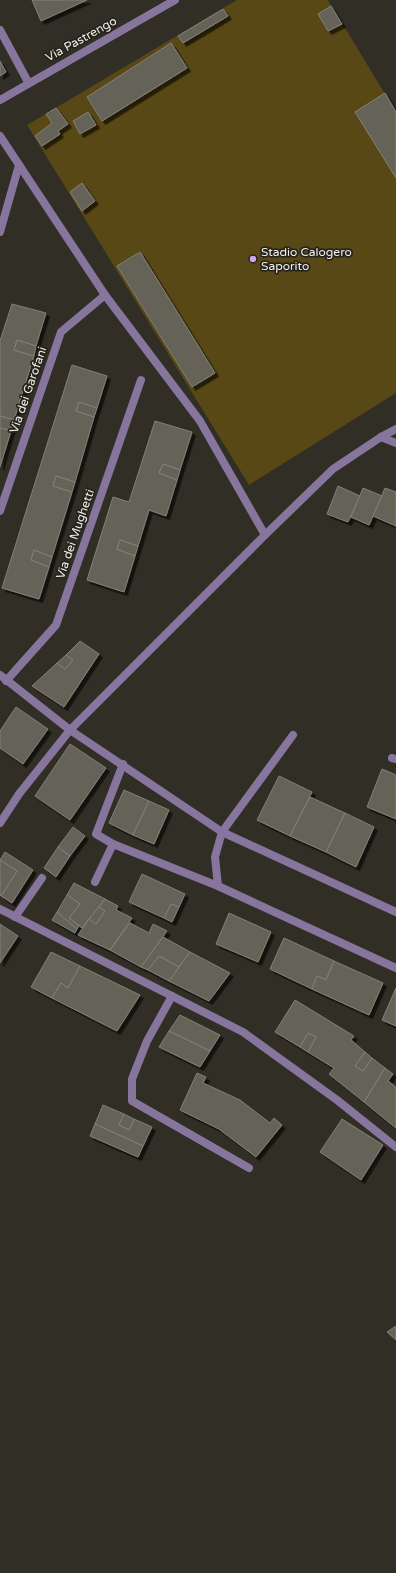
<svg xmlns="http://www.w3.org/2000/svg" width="396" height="1573" font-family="'Varela Round',sans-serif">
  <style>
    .green { fill: #584815 }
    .building { fill: #656259; stroke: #838077; filter: url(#shadow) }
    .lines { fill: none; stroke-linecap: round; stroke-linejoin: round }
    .lane { stroke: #87759e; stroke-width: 8 }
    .street { stroke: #87759e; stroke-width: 8 }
    .poi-dot { fill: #c7a6ef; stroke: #27241d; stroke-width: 1.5 }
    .labels { text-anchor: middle; stroke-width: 3.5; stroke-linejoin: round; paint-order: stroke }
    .street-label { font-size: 12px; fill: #efeee8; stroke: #27241d }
    .poi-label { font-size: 12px; fill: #efeee8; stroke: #27241d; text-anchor: start }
  </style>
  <defs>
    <filter id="shadow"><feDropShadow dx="3.5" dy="3.5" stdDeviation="0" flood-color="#0009"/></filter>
  </defs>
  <rect width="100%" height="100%" fill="#312e26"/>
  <polygon class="green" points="237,0 328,0 396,112 396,393 249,485 27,125"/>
  <g class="building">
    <polygon points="32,0 87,0 41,21"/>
    <polygon points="331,6 342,24 328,31 318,14"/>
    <polygon points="223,9 228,16 183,43 178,36"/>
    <polygon points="171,43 187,68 102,121 87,97"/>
    <polygon points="0,61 6,72 0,76"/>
    <polygon points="385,93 396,112 396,178 355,112"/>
    <polygon points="56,108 68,124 58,131 60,134 42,146 35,136 52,123 46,114"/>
    <polygon points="88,112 96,125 80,134 73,121"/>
    <polygon points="82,183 95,201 82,211 70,192"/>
    <polygon points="140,252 215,373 192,387 117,266"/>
    <polygon points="12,304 46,313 36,346 17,340 14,350 34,356 14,420 0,416 0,341"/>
    <polygon points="17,340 36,346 34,356 14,350"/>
    <polygon points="72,365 107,376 97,408 79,402 76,411 94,417 75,482 56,476 53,486 72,492 52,557 34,550 31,560 49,567 39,599 2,588"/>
    <polygon points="79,402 97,408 94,417 76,411"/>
    <polygon points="0,416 14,420 11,431 0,428"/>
    <polygon points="155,421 192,432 180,470 163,464 159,473 177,480 166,516 149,510 138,546 120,540 117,549 135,556 124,592 87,580 113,497 129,502"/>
    <polygon points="0,428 11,431 0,467"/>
    <polygon points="163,464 180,470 177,480 159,473"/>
    <polygon points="56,476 75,482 72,492 53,486"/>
    <polygon points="338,486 360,496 348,522 327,514"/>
    <polygon points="363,488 382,496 369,525 351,517"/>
    <polygon points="385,488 396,492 396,526 373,516"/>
    <polygon points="120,540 138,546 135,556 117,549"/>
    <polygon points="34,550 52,557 49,567 31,560"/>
    <polygon points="80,641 99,654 64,707 32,686 57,663 65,669 73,660 66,655"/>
    <polygon points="66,655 73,660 65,669 57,663"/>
    <polygon points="16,707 48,729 23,764 0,748 0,731"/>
    <polygon points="70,744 106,768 70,820 35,796"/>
    <polygon points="382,769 396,775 396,819 367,807"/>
    <polygon points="279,776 312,792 290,836 257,820"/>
    <polygon points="124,790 149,801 133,835 109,823"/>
    <polygon points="310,797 345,813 326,852 290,836"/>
    <polygon points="149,801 169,810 154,844 133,835"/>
    <polygon points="345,813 374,827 356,867 326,852"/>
    <polygon points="73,827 85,836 70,856 58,847"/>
    <polygon points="58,847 70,856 56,877 44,868"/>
    <polygon points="5,852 33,870 12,903 1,896 17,871 0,860"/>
    <polygon points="0,860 17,871 1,896 0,895"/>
    <polygon points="142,874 185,894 179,907 171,904 164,918 129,902"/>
    <polygon points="74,883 105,899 82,928 69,918 80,904 67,895"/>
    <polygon points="67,895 80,904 69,918 79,926 77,929 57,912"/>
    <polygon points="105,899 118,906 116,910 132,918 110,950 78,935 89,919 96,924 105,911 99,907"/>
    <polygon points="171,904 179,907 172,922 164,918"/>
    <polygon points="99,907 105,911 96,924 89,919"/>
    <polygon points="57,912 77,929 75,933 52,920"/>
    <polygon points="229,913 271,932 258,962 216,944"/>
    <polygon points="130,923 149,933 153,924 167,931 141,967 110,950"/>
    <polygon points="0,924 18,936 0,963"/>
    <polygon points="163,937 190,952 179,967 159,956 148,970 141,967"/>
    <polygon points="284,938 334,961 326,980 317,976 312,989 270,969"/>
    <polygon points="51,952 80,966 68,988 61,983 52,998 31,987"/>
    <polygon points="190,952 230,973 209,1001 169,981"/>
    <polygon points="159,956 179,967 169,981 148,970"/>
    <polygon points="334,961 383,983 369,1015 312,989 317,976 326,980"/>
    <polygon points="80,966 140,995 117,1031 52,998 61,983 68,988"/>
    <polygon points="396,988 396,1026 382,1020"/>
    <polygon points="295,1000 354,1036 351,1040 365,1052 355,1066 363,1071 372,1058 385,1068 364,1102 329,1074 334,1068 308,1052 316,1037 308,1033 300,1047 275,1032"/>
    <polygon points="180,1015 220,1035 210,1051 169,1031"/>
    <polygon points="169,1031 210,1051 200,1067 159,1047"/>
    <polygon points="308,1033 316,1037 308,1052 300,1047"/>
    <polygon points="365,1052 372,1058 363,1071 355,1066"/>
    <polygon points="385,1068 393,1074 388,1081 396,1087 396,1128 364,1102"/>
    <polygon points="197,1073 206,1077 203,1083 240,1100 270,1123 274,1118 282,1125 256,1157 219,1129 180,1110"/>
    <polygon points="103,1105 124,1114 119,1125 129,1130 134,1119 152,1127 143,1146 95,1124"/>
    <polygon points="124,1114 134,1119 129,1130 119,1125"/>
    <polygon points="342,1119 383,1145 361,1180 320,1152"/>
    <polygon points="95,1124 143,1146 138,1157 90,1136"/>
    <polygon points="396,1326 396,1340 387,1332"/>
  </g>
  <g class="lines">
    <g class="lane">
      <polyline points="392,758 396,759"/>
      <polyline points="222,832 293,735"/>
      <polyline points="113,844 96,834 123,764"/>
      <polyline points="95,882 113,844 218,886"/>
      <polyline points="15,917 42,878"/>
      <polyline points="172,996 147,1041 132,1079 132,1101 249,1168"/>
    </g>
    <g class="street">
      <polyline points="0,30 28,82"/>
      <polyline points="0,100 175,0"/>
      <polyline points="0,136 105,295 200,421 265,535"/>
      <polyline points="0,232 19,165"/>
      <polyline points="381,437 396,443"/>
      <polyline points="0,511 61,332 105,295"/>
      <polyline points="0,675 70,730 222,832 396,912"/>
      <polyline points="6,681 56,625 141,380"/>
      <polyline points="0,823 19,794 70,730 265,535 333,469 381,437 396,429"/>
      <polyline points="222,832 215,857 218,886 396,968"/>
      <polyline points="0,909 243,1032 337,1100 396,1147"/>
    </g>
  </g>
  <circle class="poi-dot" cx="253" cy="259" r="4"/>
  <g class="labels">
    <g class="street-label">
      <text transform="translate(81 39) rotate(-29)" y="4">Via Pastrengo</text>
      <text transform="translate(28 390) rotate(-71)" y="4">Via dei Garofani</text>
      <text transform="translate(75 534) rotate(-71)" y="4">Via dei Mughetti</text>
    </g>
    <g class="poi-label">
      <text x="261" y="256">Stadio Calogero<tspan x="261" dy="14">Saporito</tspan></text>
    </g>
  </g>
</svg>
